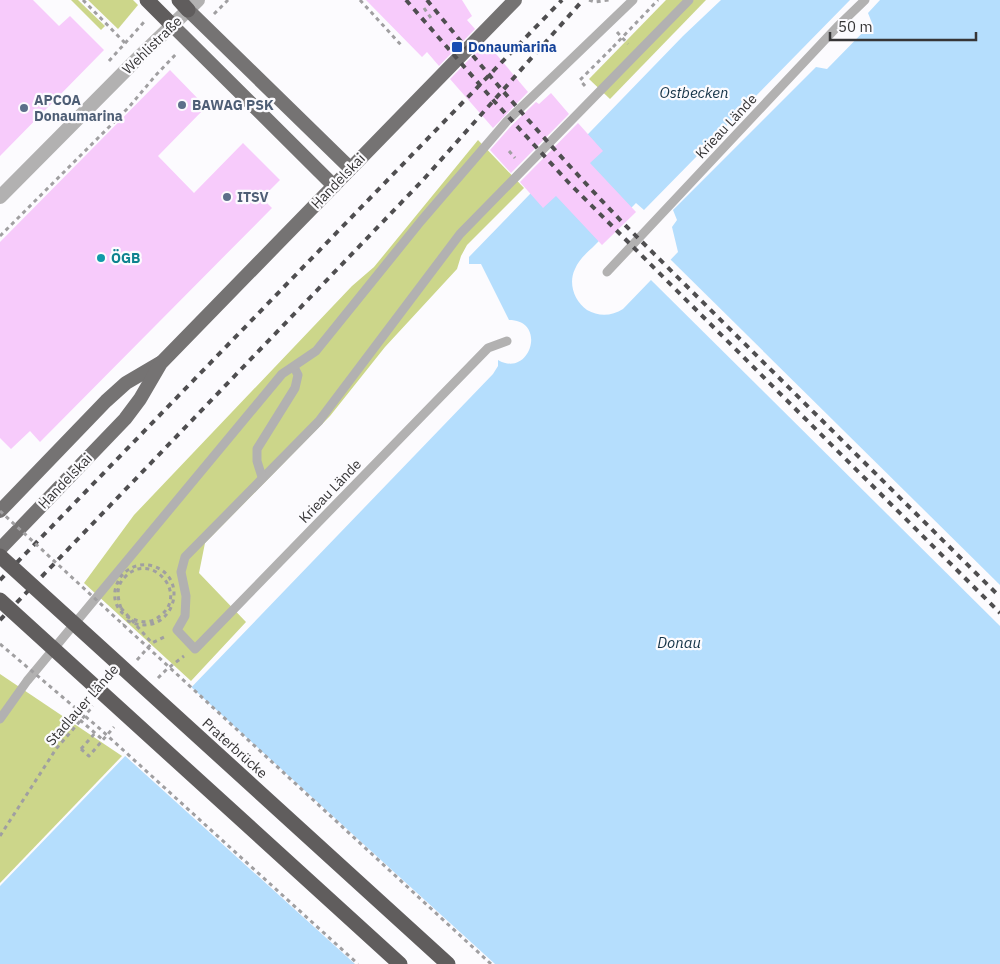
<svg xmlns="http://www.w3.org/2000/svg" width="1000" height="964" font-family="'IBM Plex Sans',sans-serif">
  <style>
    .green { fill: #ccd68a }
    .water { fill: #b5defd }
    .pier { fill: #fcfbfe }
    .building { fill: #f7cbfb }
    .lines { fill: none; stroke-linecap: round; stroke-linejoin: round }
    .path { stroke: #a09fa1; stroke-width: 3; stroke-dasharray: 4 4; stroke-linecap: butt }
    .service { stroke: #b2b1b1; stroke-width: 9 }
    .minor { stroke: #b2b1b1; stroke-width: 14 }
    .tertiary { stroke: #b2b1b1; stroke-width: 14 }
    .primary { stroke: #757373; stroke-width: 14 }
    .motorway { stroke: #605d5d; stroke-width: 15 }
    .rail { stroke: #4f4e50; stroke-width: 4; stroke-dasharray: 6 6; stroke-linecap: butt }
    .path-bridge { stroke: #a09fa1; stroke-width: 3; stroke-dasharray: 4 4; stroke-linecap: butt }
    .motorway-bridge { stroke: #605d5d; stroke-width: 15 }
    .transit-dot { fill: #1a4fb4; stroke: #fcfbfe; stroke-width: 2 }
    .service-dot { fill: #5c6f8a; stroke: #fcfbfe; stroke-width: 2 }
    .culture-dot { fill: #0f9aa8; stroke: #fcfbfe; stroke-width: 2 }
    .labels { text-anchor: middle; stroke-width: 4.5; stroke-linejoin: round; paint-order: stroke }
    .street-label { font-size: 14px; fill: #363536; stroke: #fcfbfe }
    .transit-label { font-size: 14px; font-weight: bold; fill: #164399; stroke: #fcfbfe; text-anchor: start }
    .service-label { font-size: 14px; font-weight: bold; fill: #4e5e75; stroke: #fcfbfe; text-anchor: start }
    .culture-label { font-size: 14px; font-weight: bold; fill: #0d838f; stroke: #fcfbfe; text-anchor: start }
    .water-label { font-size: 15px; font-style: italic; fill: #143347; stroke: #fcfbfe }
  </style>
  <rect width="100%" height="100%" fill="#fcfbfe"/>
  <g class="green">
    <polygon points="71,0 78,0 105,26 101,30"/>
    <polygon points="88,0 133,0 138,5 118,29"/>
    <polygon points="666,0 706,0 610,99 589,79"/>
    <polygon points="478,140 524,188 467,245 461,256 457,269 385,347 330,416 205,543 199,573 246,622 191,681 84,583 134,515 352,286 374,267"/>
    <polygon points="0,674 122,756 0,883"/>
  </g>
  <path class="water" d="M721 0H850L644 210 636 203C622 217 609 231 595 245 588 252 579 259 575 269 568 283 574 301 587 310 599 317 612 316 623 309L678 252 672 227 677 220 673 210 816 67 827 69 872 23 868 13 880 0H1000V964H0V886L493 374 498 366V360C530 379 548 320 509 320L481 264H469V257L683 36Z"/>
  <g class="pier">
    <polygon points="669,258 1000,585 1000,626 650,279"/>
    <polygon points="189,685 495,964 355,964 123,754"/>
  </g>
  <g class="building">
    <polygon points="0,0 33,0 59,26 70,16 104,50 0,156"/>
    <polygon points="366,0 462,0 472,16 467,20 475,29 439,66 427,52 422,57"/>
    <polygon points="486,42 528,92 493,128 450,79"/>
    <polygon points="170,70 206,107 158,156 194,193 243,143 280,180 262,198 272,208 40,442 30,431 11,449 0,438 0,242"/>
    <polygon points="551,93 569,114 511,173 490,150 512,125 536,102 539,104"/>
    <polygon points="578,123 603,151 590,163 636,212 602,245 556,196 543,208 520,182"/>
  </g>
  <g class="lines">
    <g class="path">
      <polyline points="83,0 126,44"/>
      <polyline points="360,0 401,45"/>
      <polyline points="589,0 595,2 609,0"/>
      <polyline points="424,8 431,18"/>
      <polyline points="214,14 228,0"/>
      <polyline points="617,32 628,44"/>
      <polyline points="109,61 145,21"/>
      <polyline points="585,86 580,80 613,47"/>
      <polyline points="509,151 515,158"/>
      <polyline points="0,236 129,107 156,75 177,53"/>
      <polyline points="121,608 152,643"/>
      <polyline points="137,660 152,643 166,636"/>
      <polyline points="158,678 167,669 184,656"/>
      <polyline points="80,720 103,740"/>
      <polyline points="81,749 89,756 114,727"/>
      <polyline points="81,749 95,733"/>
      <polyline points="0,836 56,749 93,706"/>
    </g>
    <g class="service">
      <polyline points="607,272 837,27 865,0"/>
      <polyline points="507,341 488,348 195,649 177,630 185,616 186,596 181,572 185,557 319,421 460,234 689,0"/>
      <polyline points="262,477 257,461 257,449 295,388 298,375 294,367"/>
      <polyline points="0,719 27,681 282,374 316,351 421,221 507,121 633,0"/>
    </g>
    <polyline class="minor" points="188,10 198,0"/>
    <polyline class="tertiary" points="0,197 139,57 188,10"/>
    <g class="primary">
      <polyline points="188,10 350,168"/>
      <polyline points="172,25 334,186"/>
      <polyline points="0,511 106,401 126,383 160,363"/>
      <polyline points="0,549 125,419 140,399 161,363 515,0"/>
    </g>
    <g class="motorway">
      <polyline points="147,0 172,25"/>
      <polyline points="179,0 188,10"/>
    </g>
    <g class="rail">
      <polyline points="406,0 494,101 569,183 1000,613"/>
      <path d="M427 0C490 78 555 152 624 224L1000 597"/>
      <polyline points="0,580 562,0"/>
      <polyline points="0,620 423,180 583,0"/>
    </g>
    <g class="path-bridge">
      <polyline points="613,47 658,0"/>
      <polyline points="0,511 491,964"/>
      <path d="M121 608C117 596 116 586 125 577 150 550 190 593 160 616 154 621 146 623 139 621 96 612 116 556 153 566 193 579 171 641 128 621L123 625"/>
      <polyline points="0,644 99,728 358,964"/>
    </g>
    <g class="motorway-bridge">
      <polyline points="0,556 448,964"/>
      <polyline points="0,600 400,964"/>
    </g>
  </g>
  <rect class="transit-dot" x="451" y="41" width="12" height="12" rx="2.5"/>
  <g class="service-dot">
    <circle cx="182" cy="105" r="5"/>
    <circle cx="24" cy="108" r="5"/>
    <circle cx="227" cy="197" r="5"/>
  </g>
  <circle class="culture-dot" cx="101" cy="258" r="5"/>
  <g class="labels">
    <g class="street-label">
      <text transform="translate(152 45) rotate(-44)" y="5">Wehlistraße</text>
      <text transform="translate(726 126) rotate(-47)" y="5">Krieau Lände</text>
      <text transform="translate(338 181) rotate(-46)" y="5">Handelskai</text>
      <text transform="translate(65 481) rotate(-46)" y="5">Handelskai</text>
      <text transform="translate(330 491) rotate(-46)" y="5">Krieau Lände</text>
      <text transform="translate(82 705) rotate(-49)" y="5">Stadlauer Lände</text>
      <text transform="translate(235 748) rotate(42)" y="5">Praterbrücke</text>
    </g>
    <g class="transit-label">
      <text x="468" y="52">Donaumarina</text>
    </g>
    <g class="service-label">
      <text x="34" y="105">APCOA<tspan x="34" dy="16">Donaumarina</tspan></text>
      <text x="192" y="110">BAWAG PSK</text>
      <text x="237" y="202">ITSV</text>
    </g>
    <g class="culture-label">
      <text x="111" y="263">ÖGB</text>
    </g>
    <g class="water-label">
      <text x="694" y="98">Ostbecken</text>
      <text x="679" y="648">Donau</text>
    </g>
  </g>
  <path d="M830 32v8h146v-8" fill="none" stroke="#363536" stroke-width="2.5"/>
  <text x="838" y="32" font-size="15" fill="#363536" stroke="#fcfbfe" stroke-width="4" paint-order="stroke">50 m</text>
</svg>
